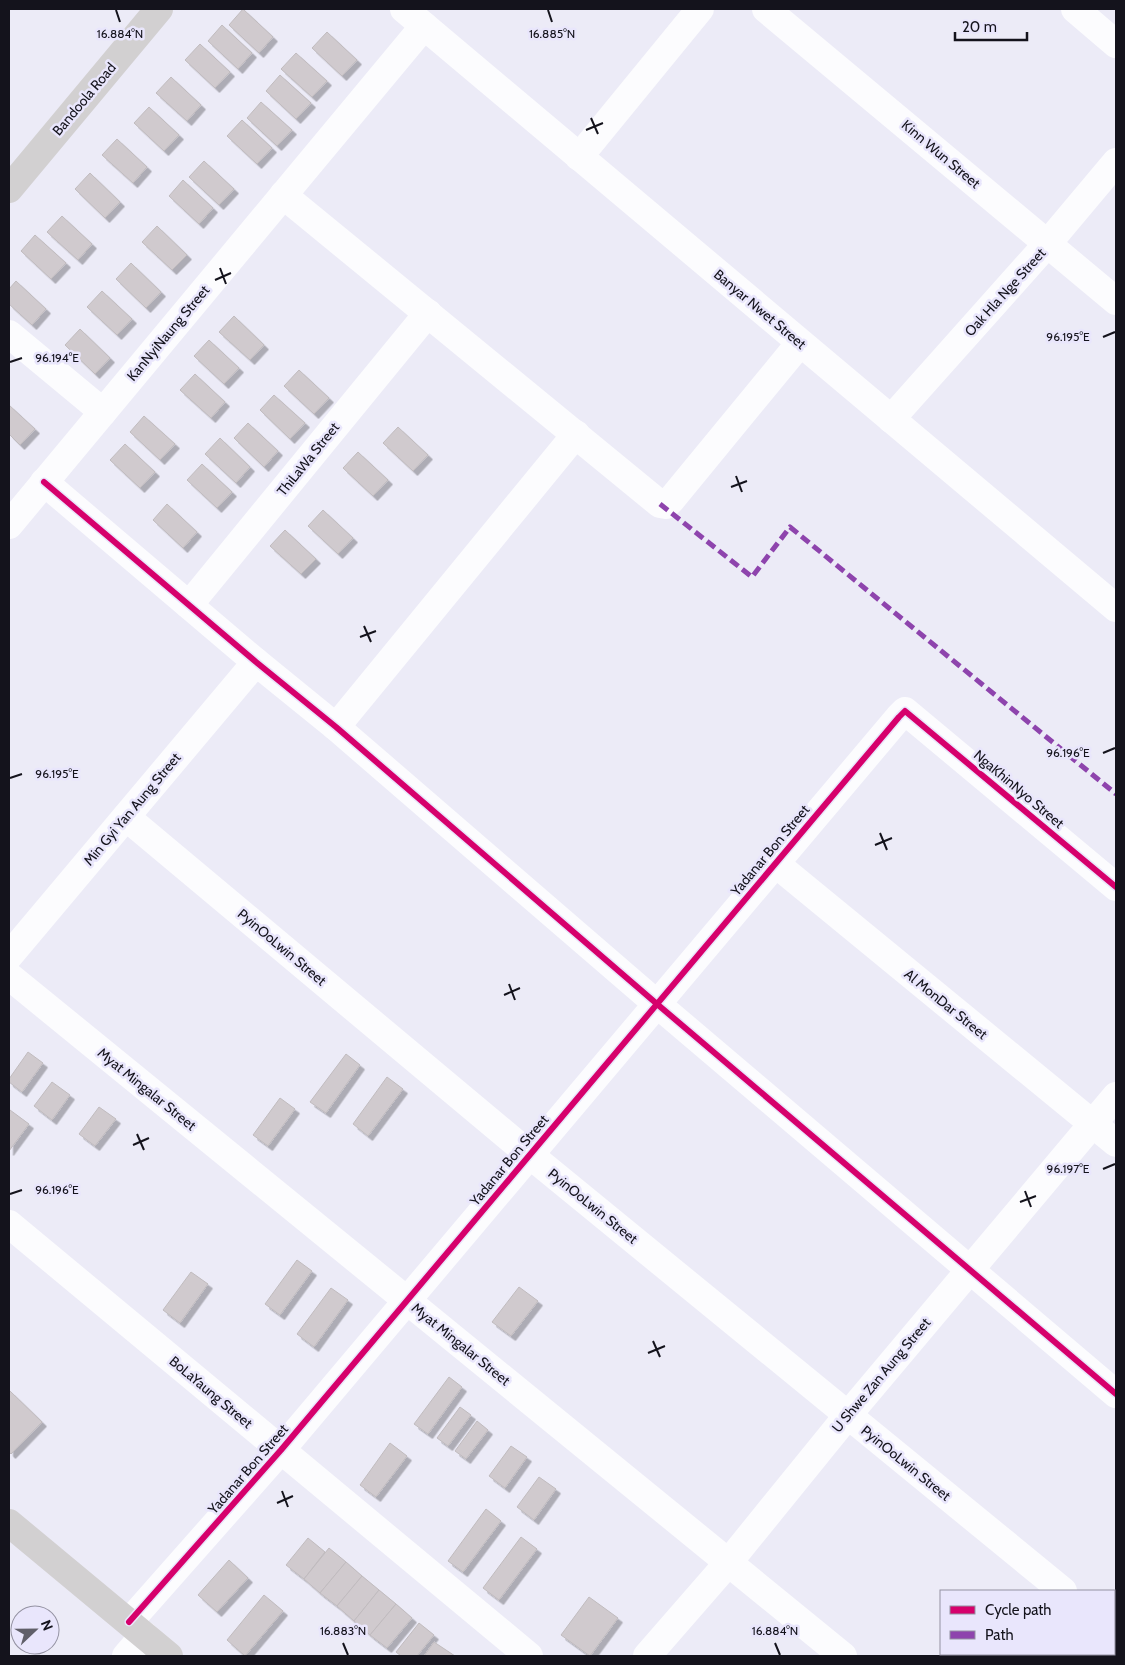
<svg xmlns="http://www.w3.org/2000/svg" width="1125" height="1665" font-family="Cabin,sans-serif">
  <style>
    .building { fill: #d0cace; stroke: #c0bbbe; filter: url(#shadow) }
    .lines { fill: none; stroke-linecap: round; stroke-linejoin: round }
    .street { stroke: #fcfcfe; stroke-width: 28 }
    .secondary { stroke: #d2d0d1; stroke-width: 28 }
    .quiet { stroke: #8e44ad; stroke-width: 5; stroke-dasharray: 10 5; stroke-linecap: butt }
    .cycleway-casing { stroke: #e9e6fc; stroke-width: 9 }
    .cycleway { stroke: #d6006c; stroke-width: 6 }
    .ticks { fill: none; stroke: #14131c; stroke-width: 2 }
    .labels { text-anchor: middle; stroke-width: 5; stroke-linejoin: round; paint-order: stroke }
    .street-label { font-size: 14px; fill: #14131c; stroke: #e9e6fc }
    .ticks-label { font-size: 12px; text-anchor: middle; fill: #14131c; stroke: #e9e6fc; stroke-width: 5; stroke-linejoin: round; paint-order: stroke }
  </style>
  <defs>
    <filter id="shadow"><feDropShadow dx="4.5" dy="4.5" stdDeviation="0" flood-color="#0004"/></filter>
  </defs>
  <rect width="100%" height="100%" fill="#ecebf7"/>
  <g class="building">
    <polygon points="243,9 273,37 259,53 229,25"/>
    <polygon points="222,25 252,53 238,69 208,41"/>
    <polygon points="327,32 357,60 342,76 312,48"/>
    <polygon points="200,44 230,72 215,88 185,60"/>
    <polygon points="296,53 327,81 312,97 281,69"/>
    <polygon points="280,75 311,103 296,119 266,91"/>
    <polygon points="171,77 201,105 187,121 156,93"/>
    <polygon points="261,102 292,130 277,146 247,118"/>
    <polygon points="149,107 179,135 164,151 134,123"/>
    <polygon points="242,120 272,148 257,164 227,136"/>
    <polygon points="117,139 147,167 133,183 102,155"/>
    <polygon points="204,161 234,189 219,205 189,177"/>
    <polygon points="90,173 120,202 105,218 75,189"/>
    <polygon points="183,180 213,208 199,224 169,196"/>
    <polygon points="62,216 92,244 78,260 47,232"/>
    <polygon points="157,226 187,255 172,270 142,242"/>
    <polygon points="35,235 66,263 51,279 21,251"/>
    <polygon points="131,263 161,292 146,308 116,279"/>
    <polygon points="16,281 46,309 32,325 9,304 9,289"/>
    <polygon points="102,291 132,319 117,335 87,307"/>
    <polygon points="234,316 264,345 250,360 219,332"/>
    <polygon points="80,329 110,358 95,374 65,345"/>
    <polygon points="209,340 239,368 224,384 194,356"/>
    <polygon points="299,370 329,398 314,414 284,386"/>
    <polygon points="195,374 225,402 211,418 180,390"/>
    <polygon points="274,395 305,423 290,439 260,410"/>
    <polygon points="9,405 35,429 20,445 9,434"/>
    <polygon points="144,416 175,444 160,460 130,432"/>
    <polygon points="248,423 278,451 264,467 234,438"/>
    <polygon points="398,427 428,455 413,471 383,443"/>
    <polygon points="220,438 250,467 236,483 205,454"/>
    <polygon points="125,444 155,472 140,488 110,460"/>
    <polygon points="358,452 388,480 373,496 343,468"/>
    <polygon points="202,464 232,492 217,508 187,480"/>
    <polygon points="167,504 197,532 183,548 153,520"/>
    <polygon points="323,510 353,538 338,554 308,526"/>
    <polygon points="285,530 316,559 301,574 270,546"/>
    <polygon points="28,1052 43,1063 22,1092 9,1082 9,1079"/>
    <polygon points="346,1054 360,1065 326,1113 310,1102"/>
    <polygon points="387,1077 403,1089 368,1136 353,1124"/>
    <polygon points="52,1082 70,1095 52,1120 34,1106"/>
    <polygon points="280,1098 295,1109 268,1146 253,1135"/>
    <polygon points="99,1107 116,1119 95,1146 79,1134"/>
    <polygon points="10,1110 29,1124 9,1151 9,1112"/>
    <polygon points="297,1260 312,1271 280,1315 265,1304"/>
    <polygon points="191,1272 208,1284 180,1323 163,1310"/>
    <polygon points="519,1287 538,1301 511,1336 492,1322"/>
    <polygon points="331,1288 348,1300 314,1347 297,1334"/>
    <polygon points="449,1377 462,1387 428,1434 414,1424"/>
    <polygon points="10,1391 42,1422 11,1454 9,1452 9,1393"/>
    <polygon points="460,1407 471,1415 448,1446 437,1438"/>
    <polygon points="477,1421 488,1430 466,1459 455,1451"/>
    <polygon points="390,1443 407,1456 376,1497 360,1485"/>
    <polygon points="511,1446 527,1457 505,1488 489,1476"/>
    <polygon points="539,1477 556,1489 534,1520 517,1507"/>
    <polygon points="486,1509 501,1521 463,1572 448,1561"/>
    <polygon points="521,1537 537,1549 499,1600 483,1588"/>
    <polygon points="308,1538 325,1552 304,1579 286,1565"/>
    <polygon points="329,1548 346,1562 320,1593 304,1579"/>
    <polygon points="229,1560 248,1578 217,1612 198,1595"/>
    <polygon points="346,1562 362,1576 337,1606 320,1593"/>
    <polygon points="362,1576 379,1590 354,1621 337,1606"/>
    <polygon points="379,1590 396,1604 370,1635 354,1621"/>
    <polygon points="264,1595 283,1611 245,1656 227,1640"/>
    <polygon points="589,1597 618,1618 590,1656 561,1635"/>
    <polygon points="396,1604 412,1618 387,1648 370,1635"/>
    <polygon points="419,1623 434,1635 417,1656 401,1656 396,1652"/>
    <polygon points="434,1642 455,1656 424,1656"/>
  </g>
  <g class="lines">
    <g class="street">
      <polyline points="404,9 1116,608"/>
      <polyline points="766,9 1116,301"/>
      <polyline points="1075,9 1116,44"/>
      <polyline points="579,157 700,9"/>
      <polyline points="283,195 660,504 666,505 671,500 800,343"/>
      <polyline points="9,334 103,412"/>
      <polyline points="891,419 1048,243 1116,162"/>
      <polyline points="44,482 256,662 336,727 657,1004 1116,1394"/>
      <polyline points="9,525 424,26"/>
      <polyline points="189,605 428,313"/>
      <polyline points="336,727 576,434"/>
      <polyline points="126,817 530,1155 1063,1591"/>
      <polyline points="776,864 1116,1143"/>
      <polyline points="9,956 256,662"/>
      <polyline points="9,976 843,1656"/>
      <polyline points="9,1224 529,1656"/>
      <polyline points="129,1622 281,1450 899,717 905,711 1116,887"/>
      <polyline points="1114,1633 1116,1635"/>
      <polyline points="126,1656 144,1635"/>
      <polyline points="647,1656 728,1563 848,1415 1116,1096"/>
    </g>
    <g class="secondary">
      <polyline points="9,189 159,9"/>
      <polyline points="9,1523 169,1656"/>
    </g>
    <polyline class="quiet" points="660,504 752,577 790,527 1116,794"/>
    <defs>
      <g id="cycleway">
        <polyline points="44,482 256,662 336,727 657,1004 1116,1394"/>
        <polyline points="129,1622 281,1450 899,717 905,711 1116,887"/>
      </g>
    </defs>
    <use href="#cycleway" class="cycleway-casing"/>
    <use href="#cycleway" class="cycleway"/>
  </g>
  <path class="ticks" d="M116 10 120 22M548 10 552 22M591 118 598 134M586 130 603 123M220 268 226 284M215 280 231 273M1103 337 1115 332M10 362 22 358M736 476 742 492M731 487 747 481M364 626 371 642M360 637 376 631M1103 753 1115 748M10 778 22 774M880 833 887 850M875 845 892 838M509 984 515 1000M504 995 520 988M137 1134 144 1150M133 1145 149 1138M1103 1169 1115 1164M1025 1191 1031 1207M10 1194 22 1190M1020 1202 1036 1196M653 1341 660 1357M648 1353 665 1346M282 1491 288 1507M277 1503 293 1496M343 1643 348 1655M775 1643 780 1655"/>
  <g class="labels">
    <g class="street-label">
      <text transform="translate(84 99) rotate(-50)" y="5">Bandoola Road</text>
      <text transform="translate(941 154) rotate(40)" y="5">Kinn Wun Street</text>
      <text transform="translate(1005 292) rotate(-48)" y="5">Oak Hla Nge Street</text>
      <text transform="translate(760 309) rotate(40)" y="5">Banyar Nwet Street</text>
      <text transform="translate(168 333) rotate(-50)" y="5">KanNyiNaung Street</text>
      <text transform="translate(308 459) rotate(-51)" y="5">ThiLaWa Street</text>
      <text transform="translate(1019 789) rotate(40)" y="5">NgaKhinNyo Street</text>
      <text transform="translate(132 809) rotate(-50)" y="5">Min Gyi Yan Aung Street</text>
      <text transform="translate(770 850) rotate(-50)" y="5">Yadanar Bon Street</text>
      <text transform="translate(282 947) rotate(40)" y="5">PyinOoLwin Street</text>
      <text transform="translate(946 1004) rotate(39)" y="5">Al MonDar Street</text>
      <text transform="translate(147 1089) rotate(39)" y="5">Myat Mingalar Street</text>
      <text transform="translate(509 1160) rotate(-50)" y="5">Yadanar Bon Street</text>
      <text transform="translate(593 1206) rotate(39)" y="5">PyinOoLwin Street</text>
      <text transform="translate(461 1344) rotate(39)" y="5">Myat Mingalar Street</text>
      <text transform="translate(881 1375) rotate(-50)" y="5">U Shwe Zan Aung Street</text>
      <text transform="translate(211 1392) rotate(40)" y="5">BoLaYaung Street</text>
      <text transform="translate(906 1463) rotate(39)" y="5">PyinOoLwin Street</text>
      <text transform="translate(248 1469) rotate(-49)" y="5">Yadanar Bon Street</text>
    </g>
  </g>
  <g class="ticks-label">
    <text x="120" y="38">16.884°N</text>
    <text x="552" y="38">16.885°N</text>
    <text x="1068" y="341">96.195°E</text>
    <text x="57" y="362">96.194°E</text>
    <text x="1068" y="757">96.196°E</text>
    <text x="57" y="778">96.195°E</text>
    <text x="1068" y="1173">96.197°E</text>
    <text x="57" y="1194">96.196°E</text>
    <text x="343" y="1635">16.883°N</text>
    <text x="775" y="1635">16.884°N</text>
  </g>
  <rect width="1125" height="1665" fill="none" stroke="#14131c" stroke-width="20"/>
  <rect x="940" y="1590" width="175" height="65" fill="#e9e6fc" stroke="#9492a2"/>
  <rect x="950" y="1606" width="25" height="8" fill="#d6006c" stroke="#9492a2"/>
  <text x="985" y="1615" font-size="15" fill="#14131c">Cycle path</text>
  <rect x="950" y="1631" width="25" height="8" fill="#8e44ad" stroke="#9492a2"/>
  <text x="985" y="1640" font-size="15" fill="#14131c">Path</text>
  <g transform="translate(35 1630) rotate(68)"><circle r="24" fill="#e9e6fc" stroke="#9492a2"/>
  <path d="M0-4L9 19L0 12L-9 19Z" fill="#605f69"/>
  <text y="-8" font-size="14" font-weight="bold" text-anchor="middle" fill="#14131c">N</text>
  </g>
  <path d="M955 32v8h72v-8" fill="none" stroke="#14131c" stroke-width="2.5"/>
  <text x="962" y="32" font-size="15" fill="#14131c" stroke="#e9e6fc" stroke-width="4" paint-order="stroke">20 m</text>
</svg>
